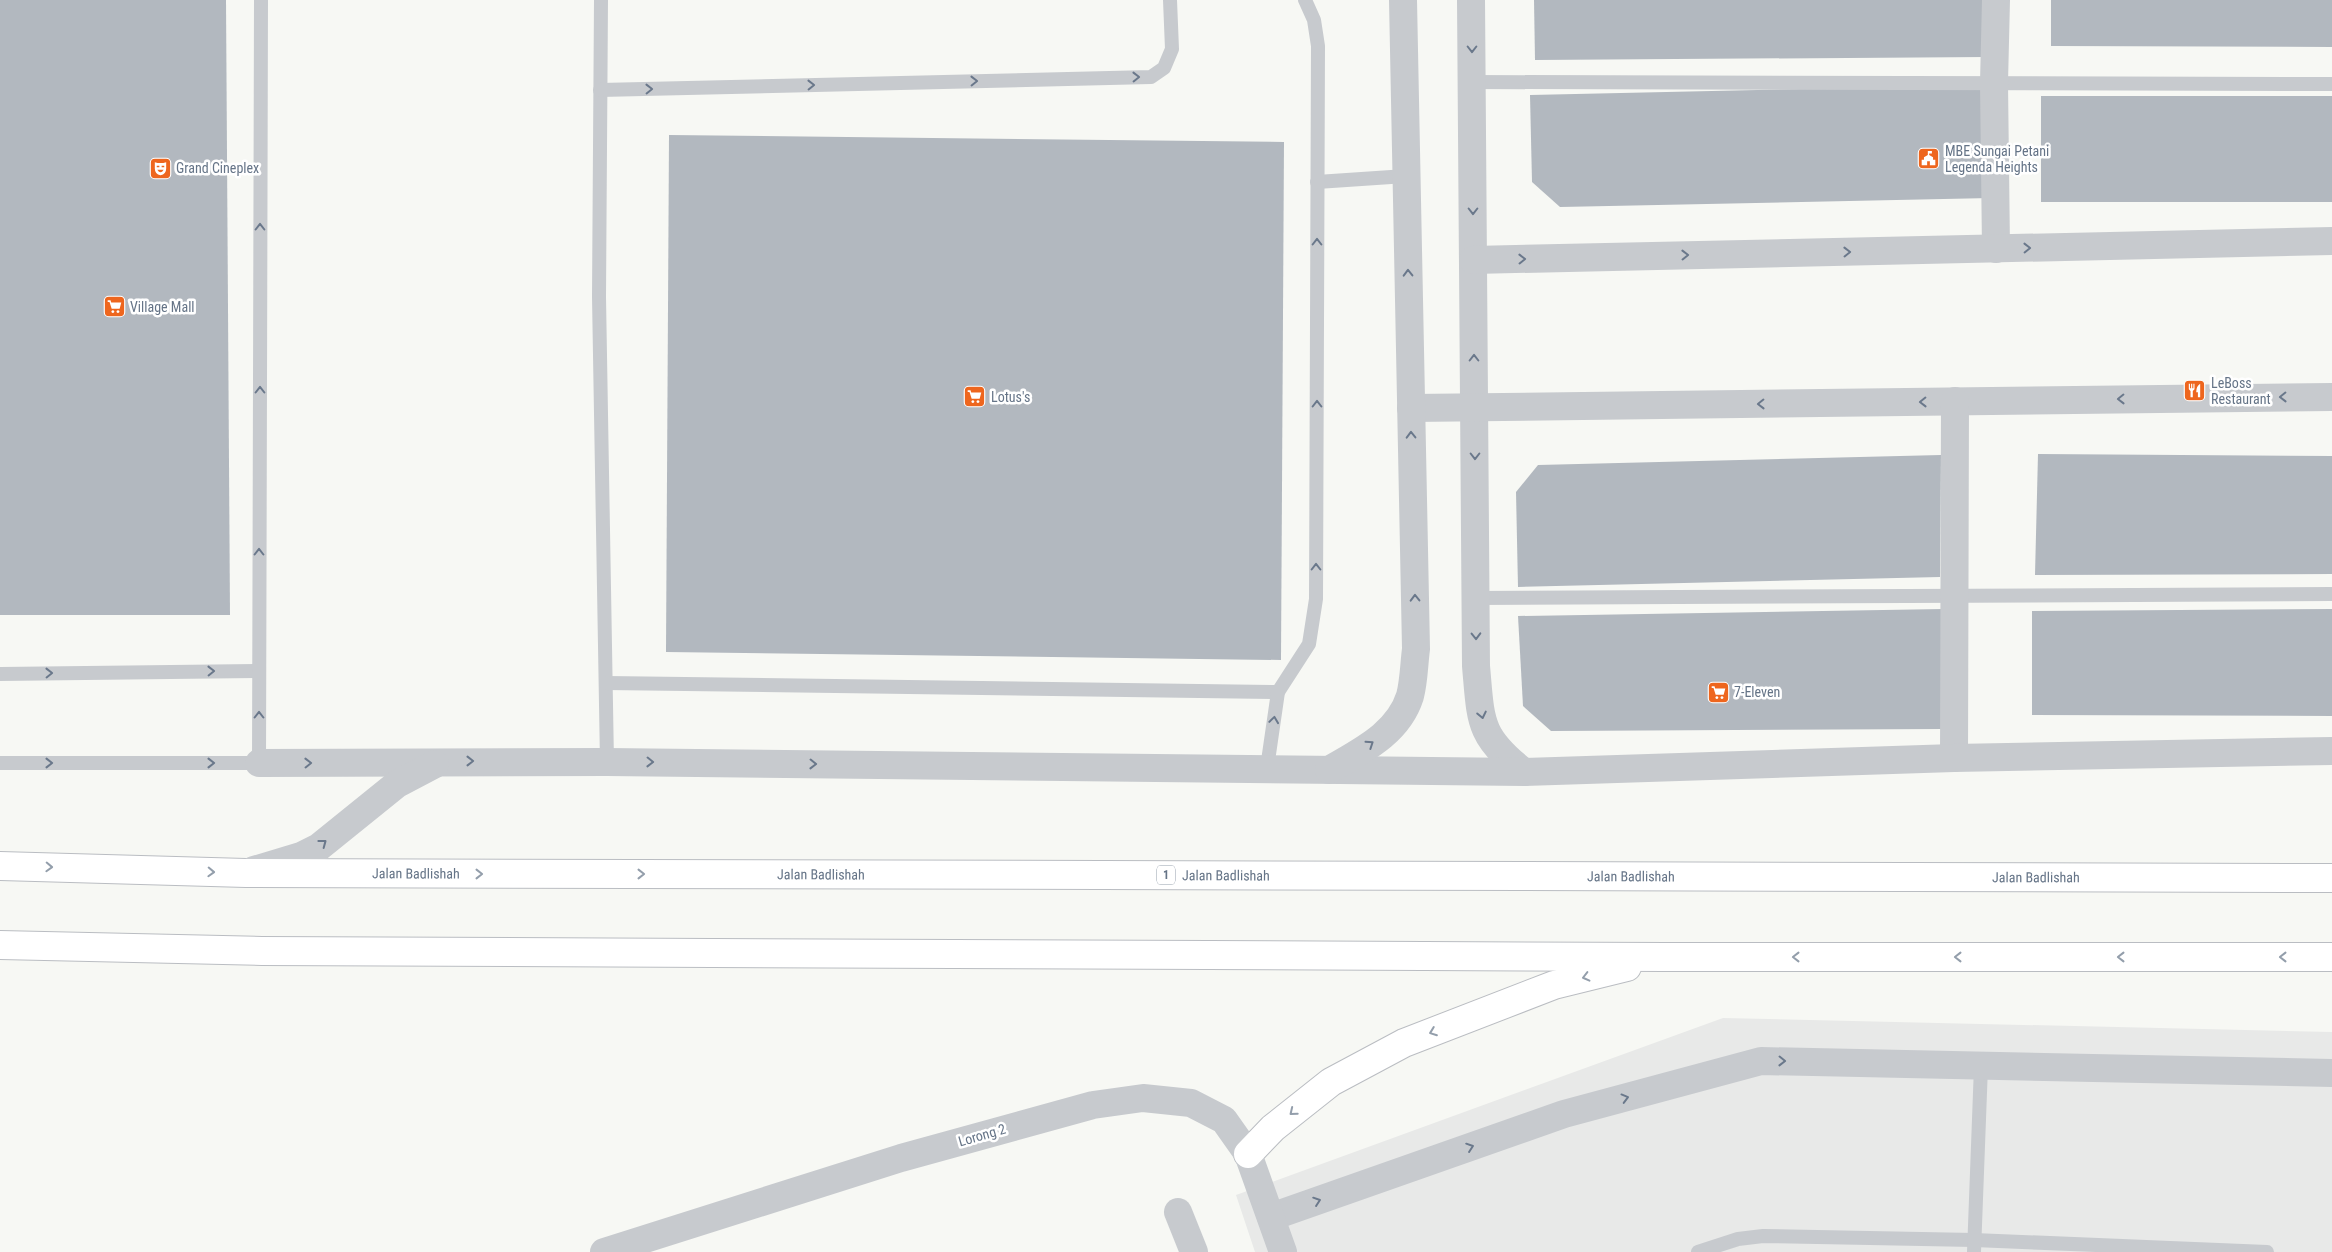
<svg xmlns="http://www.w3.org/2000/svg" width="2332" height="1252" font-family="'Roboto Condensed',sans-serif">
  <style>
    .built { fill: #e8e9e8 }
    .building { fill: #b2b8bf }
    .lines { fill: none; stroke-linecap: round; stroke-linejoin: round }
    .primary-casing { stroke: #babdc2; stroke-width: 30 }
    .lane { stroke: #c7cace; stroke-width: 14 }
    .street { stroke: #c7cace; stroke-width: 28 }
    .primary { stroke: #fff; stroke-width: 28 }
    .oneway { stroke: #6a788b }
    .oneway2 { stroke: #939eab }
    .labels { text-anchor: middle; stroke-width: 5; stroke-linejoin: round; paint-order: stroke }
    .shield { fill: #fff; stroke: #939eab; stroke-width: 1 }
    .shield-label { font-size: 12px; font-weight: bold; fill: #657487 }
    .poi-label { font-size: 14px; fill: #657487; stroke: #fff; text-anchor: start }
    .street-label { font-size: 14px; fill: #657487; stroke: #fff }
  </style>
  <rect width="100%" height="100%" fill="#f7f8f4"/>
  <polygon class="built" points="1723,1018 2332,1032 2332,1252 1255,1252 1236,1195"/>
  <g class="building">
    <polygon points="0,0 226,0 230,615 0,615"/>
    <polygon points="1534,0 1985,0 1986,57 1535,60"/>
    <polygon points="2051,0 2332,0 2332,47 2051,46"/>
    <polygon points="1988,85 1991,198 1560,207 1532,182 1530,95"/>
    <rect x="2041" y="96" width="291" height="106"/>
    <polygon points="669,135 1284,142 1281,660 666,652"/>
    <polygon points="2038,454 2332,456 2332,574 2035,575"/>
    <polygon points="1941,455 1940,577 1518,587 1516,492 1538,465"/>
    <polygon points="1943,609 1945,729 1551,731 1523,706 1518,616"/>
    <polygon points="2332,609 2332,716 2032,715 2032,611"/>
  </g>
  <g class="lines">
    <defs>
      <g id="primary">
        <path id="s1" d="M0 866 246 873 2332 878"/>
        <polyline points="0,945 262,951 1667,957 2332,957"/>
        <polyline points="1248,1154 1273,1128 1331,1082 1404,1043 1554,985 1627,967"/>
      </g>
    </defs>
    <use href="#primary" class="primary-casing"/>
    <g class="lane">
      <polyline points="601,0 599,297 607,762"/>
      <polyline points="1472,82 2332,84"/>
      <polyline points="600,90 1151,77 1164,68 1172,49 1170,0"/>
      <polyline points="1317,182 1406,176"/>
      <polyline points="1475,598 2332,594"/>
      <polyline points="0,674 259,671"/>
      <polyline points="606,683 1278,692"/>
      <polyline points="0,763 259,763 261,0"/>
      <polyline points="1267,768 1278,692 1309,644 1316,599 1318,46 1314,20 1305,0"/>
      <polyline points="1698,1252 1738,1239 1763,1236 1974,1240 2267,1252"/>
      <polyline points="1974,1252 1981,1066"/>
    </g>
    <g class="street">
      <path d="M1471 0 1476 666C1481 721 1478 736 1524 772"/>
      <polyline points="1996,249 1994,83 1996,0"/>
      <polyline points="1473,260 2332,241"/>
      <polyline points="1411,408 2332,397"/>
      <polyline points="1954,758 1955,401"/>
      <polyline points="259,763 607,762 1524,772 1954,758 2332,751"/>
      <path d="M1329 770C1361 751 1398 734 1410 696 1414 681 1414 664 1416 649L1403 0"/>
      <polyline points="254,870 301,856 319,847 397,784 435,764"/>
      <polyline points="1178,1212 1194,1252"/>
      <polyline points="1271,1217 1564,1114 1761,1061 2332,1073"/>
      <polyline points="604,1252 901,1158 1093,1105 1143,1098 1191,1103 1224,1120 1248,1154 1283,1252"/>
    </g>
    <use href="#primary" class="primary"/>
  </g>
  <defs><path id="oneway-chevron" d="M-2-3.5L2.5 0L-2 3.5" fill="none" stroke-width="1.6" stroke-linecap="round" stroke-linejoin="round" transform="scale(1.25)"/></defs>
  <g class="oneway">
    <use href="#oneway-chevron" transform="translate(1472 49) rotate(90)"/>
    <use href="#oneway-chevron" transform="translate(1136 77) rotate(-1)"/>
    <use href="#oneway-chevron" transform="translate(974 81) rotate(-1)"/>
    <use href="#oneway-chevron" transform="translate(811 85) rotate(-1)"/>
    <use href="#oneway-chevron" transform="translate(649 89) rotate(-1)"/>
    <use href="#oneway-chevron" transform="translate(1473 211) rotate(90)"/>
    <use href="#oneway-chevron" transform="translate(260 227) rotate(-90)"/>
    <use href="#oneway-chevron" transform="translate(1317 242) rotate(-90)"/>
    <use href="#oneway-chevron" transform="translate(2027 248) rotate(-1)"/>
    <use href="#oneway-chevron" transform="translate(1847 252) rotate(-1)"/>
    <use href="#oneway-chevron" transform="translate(1685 255) rotate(-1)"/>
    <use href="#oneway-chevron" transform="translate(1522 259) rotate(-1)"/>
    <use href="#oneway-chevron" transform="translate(1408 273) rotate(-91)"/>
    <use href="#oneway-chevron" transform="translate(1474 358) rotate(-90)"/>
    <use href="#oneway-chevron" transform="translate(260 390) rotate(-90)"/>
    <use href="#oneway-chevron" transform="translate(2283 397) rotate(179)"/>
    <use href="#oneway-chevron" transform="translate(2121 399) rotate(179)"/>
    <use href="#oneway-chevron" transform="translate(1923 402) rotate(179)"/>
    <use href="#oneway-chevron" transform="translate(1317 404) rotate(-90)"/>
    <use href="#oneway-chevron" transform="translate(1761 404) rotate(179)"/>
    <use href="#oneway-chevron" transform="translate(1411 435) rotate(-91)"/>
    <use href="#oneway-chevron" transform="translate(1475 456) rotate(90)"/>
    <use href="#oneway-chevron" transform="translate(259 552) rotate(-90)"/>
    <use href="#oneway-chevron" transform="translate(1316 567) rotate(-90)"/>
    <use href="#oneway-chevron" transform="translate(1415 598) rotate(-91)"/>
    <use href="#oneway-chevron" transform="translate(1476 636) rotate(89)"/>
    <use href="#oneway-chevron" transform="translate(211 671) rotate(-1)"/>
    <use href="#oneway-chevron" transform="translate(49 673) rotate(-1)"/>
    <use href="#oneway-chevron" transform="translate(259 715) rotate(-90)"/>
    <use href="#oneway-chevron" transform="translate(1482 715) rotate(78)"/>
    <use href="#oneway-chevron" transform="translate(1274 720) rotate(-82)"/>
    <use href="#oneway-chevron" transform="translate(1370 744) rotate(-34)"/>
    <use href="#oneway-chevron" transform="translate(470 761)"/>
    <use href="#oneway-chevron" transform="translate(650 762) rotate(1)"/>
    <use href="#oneway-chevron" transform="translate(49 763)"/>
    <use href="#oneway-chevron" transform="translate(211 763)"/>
    <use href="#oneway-chevron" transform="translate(308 763) rotate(-1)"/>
    <use href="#oneway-chevron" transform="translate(813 764) rotate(1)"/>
    <use href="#oneway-chevron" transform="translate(323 843) rotate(-37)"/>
    <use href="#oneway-chevron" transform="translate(1782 1061) rotate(1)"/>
    <use href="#oneway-chevron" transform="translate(1625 1098) rotate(-15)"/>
    <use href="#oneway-chevron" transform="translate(1470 1147) rotate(-19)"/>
    <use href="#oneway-chevron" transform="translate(1317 1201) rotate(-19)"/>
  </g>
  <g class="oneway2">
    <use href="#oneway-chevron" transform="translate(49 867) rotate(2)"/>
    <use href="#oneway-chevron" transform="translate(211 872) rotate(2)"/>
    <use href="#oneway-chevron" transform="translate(479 874)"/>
    <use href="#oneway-chevron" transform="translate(641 874)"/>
    <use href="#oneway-chevron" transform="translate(1796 957) rotate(180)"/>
    <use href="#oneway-chevron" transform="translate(1958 957) rotate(180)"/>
    <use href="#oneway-chevron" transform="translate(2121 957) rotate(180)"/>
    <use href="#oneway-chevron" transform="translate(2283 957) rotate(180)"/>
    <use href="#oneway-chevron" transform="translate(1586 977) rotate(166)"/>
    <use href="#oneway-chevron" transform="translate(1433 1032) rotate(159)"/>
    <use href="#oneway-chevron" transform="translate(1293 1112) rotate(141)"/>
  </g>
  <defs>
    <symbol id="civic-square" viewBox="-11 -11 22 22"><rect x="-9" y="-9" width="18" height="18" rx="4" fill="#ee661e" stroke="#fff"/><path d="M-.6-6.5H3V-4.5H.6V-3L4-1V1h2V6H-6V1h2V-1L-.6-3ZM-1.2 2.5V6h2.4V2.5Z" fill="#fff"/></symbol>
    <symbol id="theatre-square" viewBox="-11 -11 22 22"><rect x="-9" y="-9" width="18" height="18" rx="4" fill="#ee661e" stroke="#fff"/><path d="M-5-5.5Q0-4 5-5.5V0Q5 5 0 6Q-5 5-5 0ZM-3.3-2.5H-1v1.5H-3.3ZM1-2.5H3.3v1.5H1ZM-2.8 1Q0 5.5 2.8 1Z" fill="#fff"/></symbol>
    <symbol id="supermarket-square" viewBox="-11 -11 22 22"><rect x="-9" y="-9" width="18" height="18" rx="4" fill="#ee661e" stroke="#fff"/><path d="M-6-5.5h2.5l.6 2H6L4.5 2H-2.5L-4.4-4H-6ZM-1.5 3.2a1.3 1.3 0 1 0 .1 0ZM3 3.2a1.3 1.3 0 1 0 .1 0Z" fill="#fff"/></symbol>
    <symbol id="restaurant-square" viewBox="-11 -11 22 22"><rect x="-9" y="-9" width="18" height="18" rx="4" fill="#ee661e" stroke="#fff"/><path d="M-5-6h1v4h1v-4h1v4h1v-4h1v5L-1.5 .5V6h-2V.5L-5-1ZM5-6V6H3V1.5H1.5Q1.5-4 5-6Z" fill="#fff"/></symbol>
  </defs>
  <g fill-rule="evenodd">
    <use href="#civic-square" x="1916" y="146" width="25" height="25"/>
    <use href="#theatre-square" x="148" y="156" width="25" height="25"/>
    <use href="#supermarket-square" x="102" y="294" width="25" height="25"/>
    <use href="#restaurant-square" x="2182" y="378" width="25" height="25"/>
    <use href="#supermarket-square" x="962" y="384" width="25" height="25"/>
    <use href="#supermarket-square" x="1706" y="680" width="25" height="25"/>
  </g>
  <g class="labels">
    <rect class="shield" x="1157" y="865.5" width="18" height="19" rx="4"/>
    <g class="shield-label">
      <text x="1166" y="879">1</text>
    </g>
    <g class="poi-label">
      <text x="1945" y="156">MBE Sungai Petani<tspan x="1945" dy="16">Legenda Heights</tspan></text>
      <text x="176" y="173">Grand Cineplex</text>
      <text x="130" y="312">Village Mall</text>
      <text x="2211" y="388">LeBoss<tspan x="2211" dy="16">Restaurant</tspan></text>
      <text x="991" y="402">Lotus's</text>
      <text x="1734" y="697">7-Eleven</text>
    </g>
    <g class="street-label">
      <text dy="5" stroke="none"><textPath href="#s1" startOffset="416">Jalan Badlishah</textPath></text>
      <text dy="5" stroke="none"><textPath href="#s1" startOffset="821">Jalan Badlishah</textPath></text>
      <text dy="5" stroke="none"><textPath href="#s1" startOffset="1226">Jalan Badlishah</textPath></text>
      <text dy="5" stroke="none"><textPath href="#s1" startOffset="1631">Jalan Badlishah</textPath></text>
      <text dy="5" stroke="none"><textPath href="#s1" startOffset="2036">Jalan Badlishah</textPath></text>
      <text transform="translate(982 1135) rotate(-16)" y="5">Lorong 2</text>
    </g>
  </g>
</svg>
